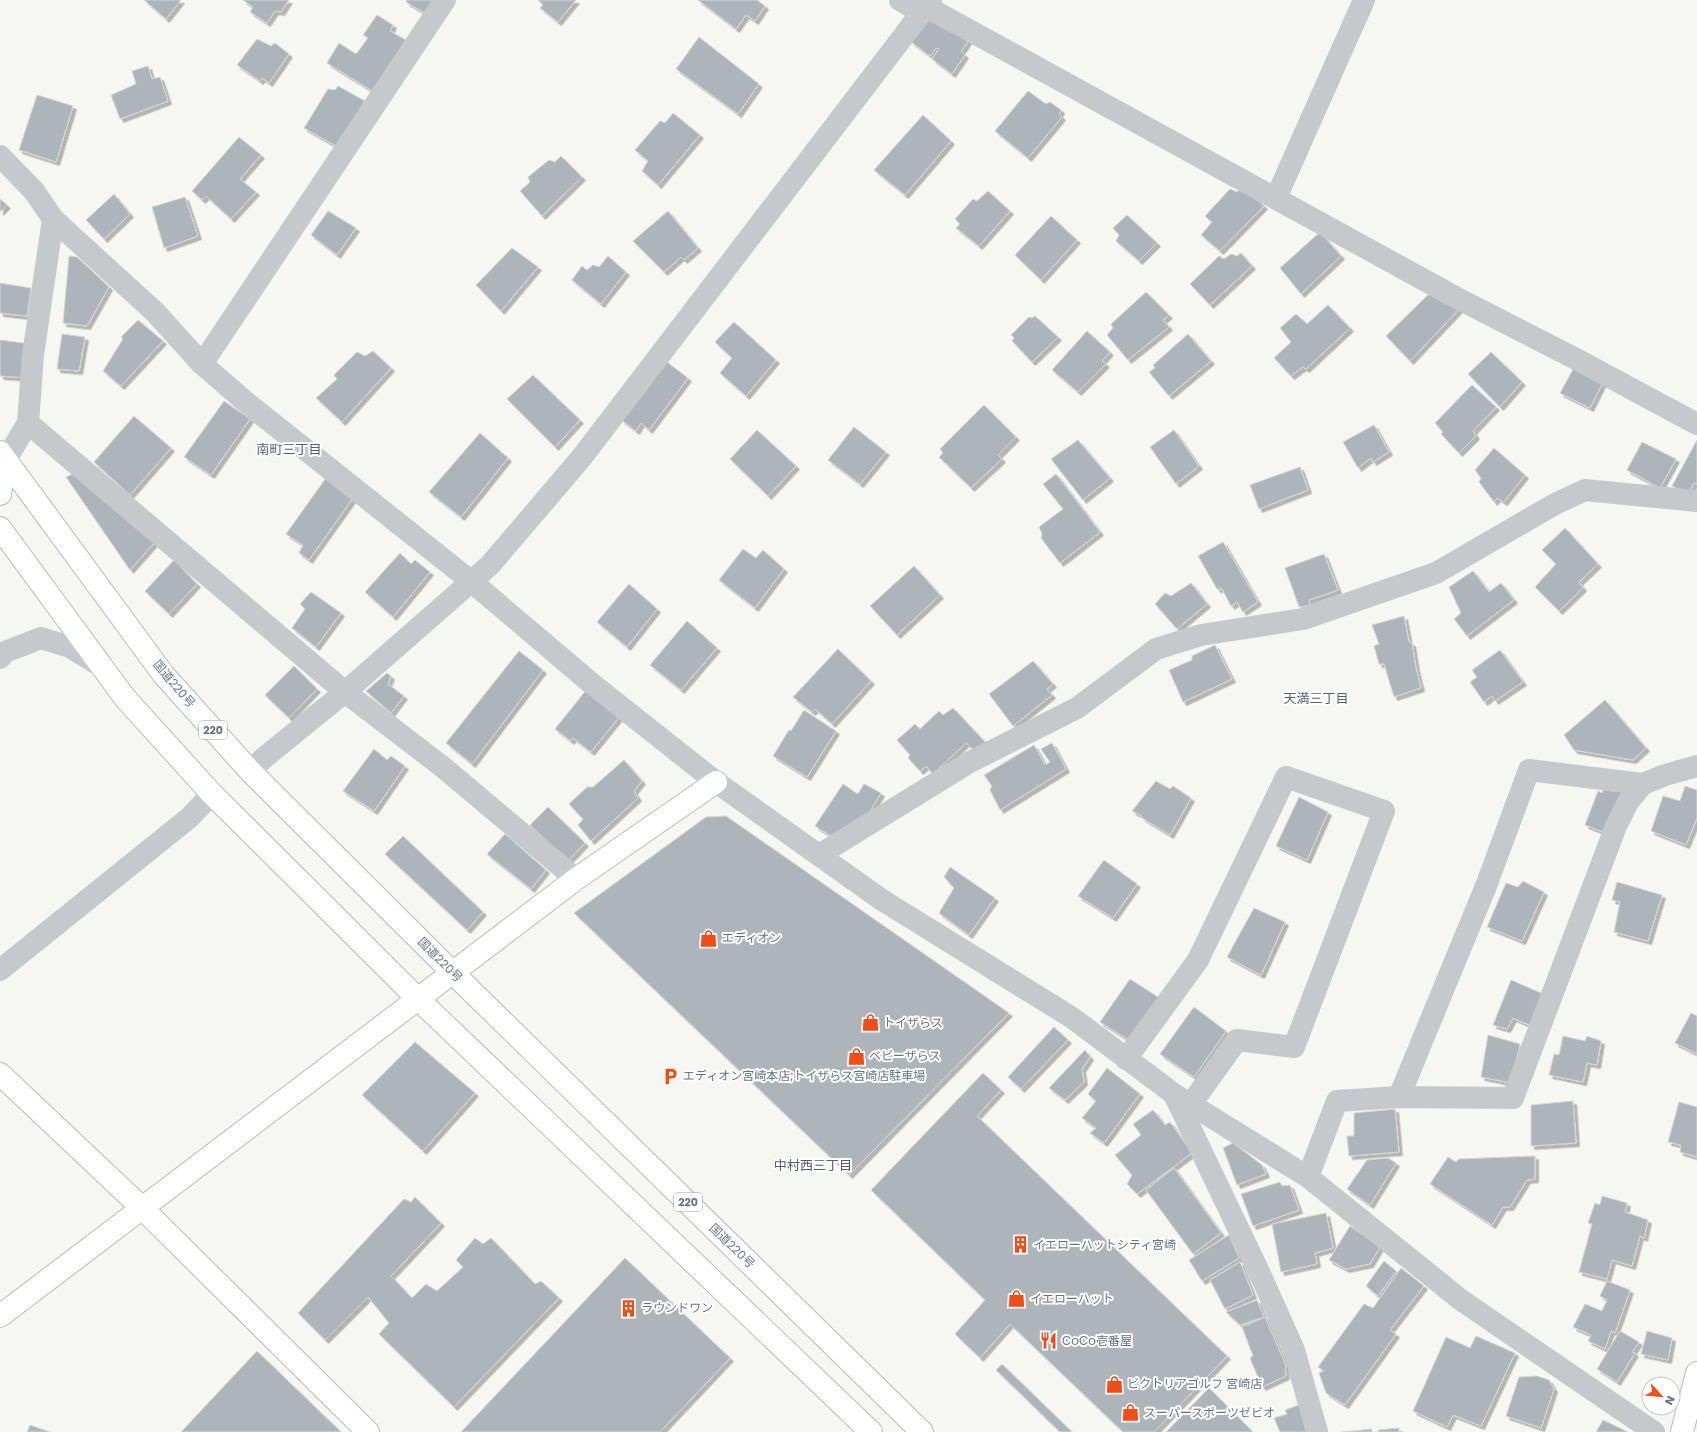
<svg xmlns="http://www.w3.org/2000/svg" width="1697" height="1432" font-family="Poppins,'Noto Sans JP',sans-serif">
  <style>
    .building { fill: #adb5ba; stroke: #d7d7d5; filter: url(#shadow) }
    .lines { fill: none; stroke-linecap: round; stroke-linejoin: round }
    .secondary-casing { stroke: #b7bcc1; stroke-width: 24 }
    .primary-casing { stroke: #b8bcc0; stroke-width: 24 }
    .highway-casing { stroke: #b7bbbe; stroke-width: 24 }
    .street { stroke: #c5c9cc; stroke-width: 22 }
    .secondary { stroke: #fff; stroke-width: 22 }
    .primary { stroke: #fff; stroke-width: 22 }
    .highway { stroke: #fff; stroke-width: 22 }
    .labels { text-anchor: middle; stroke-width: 4; stroke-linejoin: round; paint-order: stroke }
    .shield { fill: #fff; stroke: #919eaa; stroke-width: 1 }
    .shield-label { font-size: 11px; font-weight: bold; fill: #627585 }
    .street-label { font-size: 12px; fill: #627585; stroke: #fff }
    .poi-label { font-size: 12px; fill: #627585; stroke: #fff; text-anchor: start }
    .neighbourhood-label { font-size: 13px; fill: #515f6a; stroke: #fff }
  </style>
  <defs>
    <filter id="shadow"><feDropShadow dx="3.5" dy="3.5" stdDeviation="0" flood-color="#0004"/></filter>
  </defs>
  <rect width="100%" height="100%" fill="#f6f6f2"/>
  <g class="building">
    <polygon points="144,0 181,0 166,19"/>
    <polygon points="243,0 289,0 281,12 275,11 267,23 250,12 253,7"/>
    <polygon points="407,0 436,0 428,15 406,2"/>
    <polygon points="538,0 576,0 558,22 540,8 543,5"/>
    <polygon points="698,0 757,0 765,6 755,21 746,15 736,29"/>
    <polygon points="377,15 393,25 390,31 406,40 374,92 327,63 339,43 356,54 368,38 363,35"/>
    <polygon points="932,15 971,37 961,51 965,55 952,74 932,59 939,49 936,48 930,56 911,42"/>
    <polygon points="699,37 759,84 738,114 676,69"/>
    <polygon points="257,39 271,46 275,43 289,54 269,83 262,78 260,81 237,65"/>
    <polygon points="148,66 152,79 160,77 168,101 120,119 111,95 136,84 132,71"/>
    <polygon points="338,86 365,101 336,146 304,128 328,89 335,90"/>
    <polygon points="1028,91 1046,104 1050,102 1061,110 1059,114 1062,117 1028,158 995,131"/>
    <polygon points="37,95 73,106 56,162 19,150"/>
    <polygon points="673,113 700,135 658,185 642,171 648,161 635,150 660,121 665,123"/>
    <polygon points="923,115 951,141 905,195 874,170"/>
    <polygon points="239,137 261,155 240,179 256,192 231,219 206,196 202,200 192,191"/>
    <polygon points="561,156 582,177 542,216 520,191 530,182 528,177 549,160 555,162"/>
    <polygon points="1243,187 1264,206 1220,251 1201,235 1212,222 1205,216 1230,189 1237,192"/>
    <polygon points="988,191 1010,211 979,246 956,228 960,224 955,219 973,199 977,201"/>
    <polygon points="114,194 130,214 104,239 86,220"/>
    <polygon points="185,197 198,236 164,248 152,207"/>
    <polygon points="0,199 7,205 0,212"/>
    <polygon points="328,211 356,228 337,255 311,235"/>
    <polygon points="668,211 698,248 684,260 681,257 664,272 633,241"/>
    <polygon points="1127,215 1157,243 1139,261 1116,241 1119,235 1113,228"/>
    <polygon points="1051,216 1077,240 1041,280 1015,255"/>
    <polygon points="1320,232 1341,256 1301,294 1280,268"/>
    <polygon points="512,248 538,267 501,311 476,285"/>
    <polygon points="1241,253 1252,266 1210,305 1190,284 1219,256 1224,259 1231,254 1237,256"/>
    <polygon points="69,256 77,257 109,287 87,326 63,323"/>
    <polygon points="608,256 626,272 601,304 572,280 582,266 587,270 593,265 599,267"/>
    <polygon points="0,283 31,288 27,316 0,313"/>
    <polygon points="1435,288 1464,304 1410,361 1386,336"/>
    <polygon points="1146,292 1169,315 1163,320 1169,327 1128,360 1107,335 1113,328 1111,324"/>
    <polygon points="1328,305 1350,328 1306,369 1303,367 1291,376 1274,358 1291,342 1280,328 1296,314 1307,324"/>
    <polygon points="1035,316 1058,337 1032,362 1012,341 1014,338 1011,335 1029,317 1032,318"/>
    <polygon points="138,320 163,341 121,386 103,371 123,339 121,337"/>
    <polygon points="734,322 776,360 746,396 720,373 732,358 715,342"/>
    <polygon points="1087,331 1110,352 1102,361 1106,364 1078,392 1052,370"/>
    <polygon points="62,334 85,337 79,371 57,369"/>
    <polygon points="1188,334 1211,361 1169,396 1149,372 1155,368 1153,365"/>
    <polygon points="0,340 31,344 28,378 0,376"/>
    <polygon points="373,351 391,368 342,422 316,398 337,379 334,375 357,352 365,356"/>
    <polygon points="1491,352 1522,382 1500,407 1468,374"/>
    <polygon points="667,362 688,378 649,430 641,423 636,431 621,420"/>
    <polygon points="1575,366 1603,382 1590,408 1560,393"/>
    <polygon points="533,375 580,420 555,447 507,399"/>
    <polygon points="1472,385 1496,407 1473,431 1476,436 1459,453 1441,434 1443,432 1435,423"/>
    <polygon points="224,401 250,419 211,475 184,457"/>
    <polygon points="984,405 1016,437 998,455 1002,459 971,488 939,457 943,453 940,449"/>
    <polygon points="134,416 171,448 130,495 94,462"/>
    <polygon points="1374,425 1389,452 1373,462 1371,458 1358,468 1343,442"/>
    <polygon points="854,427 886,452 860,484 828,460"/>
    <polygon points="757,430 796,466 768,496 730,459"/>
    <polygon points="1174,430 1199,466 1176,484 1150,447"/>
    <polygon points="480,433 508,458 461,517 429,492"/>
    <polygon points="1078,440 1110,478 1083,500 1051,459"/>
    <polygon points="1697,440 1697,484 1694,483 1688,494 1672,486"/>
    <polygon points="1642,442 1676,459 1660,488 1627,470"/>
    <polygon points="1494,448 1525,475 1504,502 1497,498 1494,502 1479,482 1481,478 1475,470"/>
    <polygon points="1300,467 1308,490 1259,509 1250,485"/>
    <polygon points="73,474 154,543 130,570 66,477"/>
    <polygon points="1056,474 1100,532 1060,563 1041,538 1042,534 1039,527 1063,509 1043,484"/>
    <polygon points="326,478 353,498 309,560 299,553 303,545 286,534"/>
    <polygon points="1565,528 1598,564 1579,582 1583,588 1559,611 1535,587 1556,564 1542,550"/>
    <polygon points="1223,542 1258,602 1243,612 1237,602 1231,606 1222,589 1217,589 1198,556"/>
    <polygon points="743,549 756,558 763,550 784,569 755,608 719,580"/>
    <polygon points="400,553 411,564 415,560 430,572 393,617 365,592"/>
    <polygon points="1324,554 1338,590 1309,600 1310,605 1299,607 1285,568"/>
    <polygon points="174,560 197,584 169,614 145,591"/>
    <polygon points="914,566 940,595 897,635 870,606"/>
    <polygon points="1473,571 1489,592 1501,583 1514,600 1467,636 1454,619 1461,613 1449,587"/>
    <polygon points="1191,583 1207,604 1177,629 1155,604 1165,593 1171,596"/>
    <polygon points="629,584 657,609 627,647 597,622"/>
    <polygon points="311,592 341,613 316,647 292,628 305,609 300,604"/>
    <polygon points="1404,616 1409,642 1412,643 1416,668 1421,688 1394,697 1384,664 1379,664 1374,646 1379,644 1372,625"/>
    <polygon points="687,621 717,648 681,690 650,665"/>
    <polygon points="1215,645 1232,679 1183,702 1169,670 1192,660 1192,656"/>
    <polygon points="838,649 871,681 832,724 815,709 812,712 793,697"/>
    <polygon points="1500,650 1523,682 1495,701 1492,696 1484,702 1470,682 1477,677 1472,670"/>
    <polygon points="519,651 543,670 472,764 446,743"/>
    <polygon points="1033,661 1053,684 1047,689 1052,695 1013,726 989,694"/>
    <polygon points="294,666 317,689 289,718 265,695"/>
    <polygon points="387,673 391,676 388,684 404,696 391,713 366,691"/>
    <polygon points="587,689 620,716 591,752 573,738 571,741 555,729"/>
    <polygon points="1605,700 1646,748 1633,760 1574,750 1564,735"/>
    <polygon points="953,708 988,745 978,754 966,743 933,774 926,766 920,771 908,758 910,755 897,740 915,724 920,729 939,711 943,715"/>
    <polygon points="804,710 836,731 807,777 773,756 789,730 791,731"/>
    <polygon points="1052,743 1066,769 1000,810 990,790 992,786 984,775 1034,745 1045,765 1050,762 1041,749"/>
    <polygon points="374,749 387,760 391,756 405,766 374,811 343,791"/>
    <polygon points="624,760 642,781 634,791 638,798 591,841 578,825 583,819 569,804 587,787 593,787"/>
    <polygon points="1156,781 1170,789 1173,786 1191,798 1170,835 1142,818 1142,816 1132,811"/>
    <polygon points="843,784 858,794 864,784 881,793 860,828 839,841 815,826"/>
    <polygon points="1619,785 1633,791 1611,835 1585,825 1598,791 1602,793 1604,788 1614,792"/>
    <polygon points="1685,786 1697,790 1697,818 1686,845 1651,831 1663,796 1680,801"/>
    <polygon points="1299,797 1328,812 1307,860 1276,846"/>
    <polygon points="548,807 585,843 568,861 530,825"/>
    <polygon points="726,816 1009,1013 849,1175 574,913 706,817"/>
    <polygon points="505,834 546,870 531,889 487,854"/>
    <polygon points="403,836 483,912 467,930 385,854"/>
    <polygon points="1104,860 1137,884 1113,918 1078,896"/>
    <polygon points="950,867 995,898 969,935 939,913 954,888 944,877"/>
    <polygon points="1523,881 1544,892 1522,941 1487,927 1506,883 1518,887"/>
    <polygon points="1617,882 1662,895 1648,941 1614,932 1620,902 1612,900"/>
    <polygon points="1254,908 1285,922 1261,975 1227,957"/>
    <polygon points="1130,979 1161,999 1132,1042 1100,1022"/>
    <polygon points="1511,980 1548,996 1536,1028 1513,1018 1507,1029 1493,1025"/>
    <polygon points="1194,1007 1226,1031 1194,1077 1160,1054"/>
    <polygon points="1691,1013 1697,1016 1697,1054 1675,1043"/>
    <polygon points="1054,1027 1068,1040 1021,1089 1008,1077"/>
    <polygon points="1488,1035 1520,1044 1511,1083 1481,1077"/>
    <polygon points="1563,1036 1585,1041 1587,1036 1601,1041 1597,1065 1587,1063 1583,1082 1549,1075 1554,1054 1559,1055"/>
    <polygon points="415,1042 475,1093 423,1151 362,1095"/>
    <polygon points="1085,1050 1090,1057 1082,1069 1084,1082 1065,1100 1049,1088"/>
    <polygon points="1107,1068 1140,1094 1104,1143 1090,1133 1096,1128 1082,1118 1096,1101 1088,1094"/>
    <polygon points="983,1073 1001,1090 977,1116 1227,1356 1154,1432 1123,1432 1010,1324 980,1358 955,1334 985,1300 871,1190"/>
    <polygon points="1573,1101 1576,1143 1531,1146 1531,1105"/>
    <polygon points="1679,1102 1697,1107 1697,1157 1680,1152 1681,1145 1668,1142"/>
    <polygon points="1395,1109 1399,1152 1349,1156 1347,1136 1354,1136 1354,1113"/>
    <polygon points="1153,1110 1165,1125 1170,1122 1192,1153 1137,1194 1127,1184 1132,1175 1115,1155 1141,1135 1133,1124"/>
    <polygon points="1233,1143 1262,1165 1266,1174 1237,1185 1223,1148"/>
    <polygon points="1535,1156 1535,1179 1527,1180 1510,1207 1503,1207 1492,1225 1430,1184 1448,1157 1456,1162 1459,1159"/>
    <polygon points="1388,1158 1396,1163 1370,1205 1347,1189 1367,1160"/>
    <polygon points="1174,1168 1221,1233 1193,1254 1146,1190"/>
    <polygon points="1280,1182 1282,1186 1290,1185 1299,1210 1253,1226 1241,1194"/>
    <polygon points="1602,1196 1627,1203 1625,1212 1648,1220 1644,1238 1640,1236 1632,1266 1612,1260 1607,1279 1579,1272 1592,1224 1588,1223 1595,1203 1600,1205"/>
    <polygon points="415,1197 441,1223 391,1276 412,1298 426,1284 437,1291 463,1267 456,1260 475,1238 483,1244 491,1238 535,1284 541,1281 559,1298 454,1407 379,1334 389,1323 368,1297 325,1340 298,1313 404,1199 411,1202"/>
    <polygon points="1326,1213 1333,1248 1315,1253 1317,1264 1281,1272 1272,1224"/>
    <polygon points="1350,1226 1380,1247 1370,1264 1346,1269 1329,1260"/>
    <polygon points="1229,1235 1239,1258 1202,1281 1189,1260"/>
    <polygon points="625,1258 730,1358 660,1432 461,1432"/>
    <polygon points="1384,1261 1396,1271 1378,1296 1366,1286"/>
    <polygon points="1240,1262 1253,1295 1225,1309 1210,1280"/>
    <polygon points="1401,1268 1424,1286 1390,1330 1396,1334 1345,1405 1326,1393 1319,1373 1324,1371 1318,1367 1364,1304 1373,1308"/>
    <polygon points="1607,1281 1630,1290 1615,1333 1611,1331 1605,1349 1588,1341 1591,1335 1573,1327 1585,1304 1602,1311 1607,1300 1600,1296"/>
    <polygon points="1257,1300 1264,1317 1240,1325 1226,1312"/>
    <polygon points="1265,1317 1286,1366 1285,1369 1286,1376 1262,1387 1250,1358 1253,1356 1242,1327"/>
    <polygon points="1620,1331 1639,1342 1632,1352 1635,1353 1617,1382 1597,1369"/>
    <polygon points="1647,1331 1672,1338 1668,1360 1641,1354"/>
    <polygon points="1476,1336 1515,1353 1481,1426 1453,1415 1447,1427 1413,1411 1446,1337 1470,1348"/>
    <polygon points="257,1351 341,1432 181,1432"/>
    <polygon points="1002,1364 1072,1432 1060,1432 996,1370"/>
    <polygon points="1537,1376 1549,1380 1554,1389 1541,1428 1506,1416 1519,1377"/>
    <polygon points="1209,1388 1253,1432 1166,1432"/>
    <polygon points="1299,1405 1309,1430 1305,1432 1280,1432 1274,1418 1287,1414 1285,1410"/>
    <polygon points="1603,1420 1628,1432 1596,1432"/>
    <polygon points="30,1425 50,1432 27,1432"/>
    <polygon points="1399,1428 1399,1432 1378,1432 1378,1430"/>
    <polygon points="1372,1429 1372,1432 1342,1432"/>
  </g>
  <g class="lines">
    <defs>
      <g id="secondary">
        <polyline points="0,494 5,461"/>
        <polyline points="0,1074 142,1208 368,1432"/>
        <polyline points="0,1316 576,879 716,782"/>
      </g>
      <polyline id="primary" points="1682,1432 1697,1373"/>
      <g id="highway">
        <polyline points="0,452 163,674 250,771 453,973 922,1432"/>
        <polyline points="0,528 125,698 212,794 418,999 871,1432"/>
      </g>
    </defs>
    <use href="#secondary" class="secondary-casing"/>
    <use href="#primary" class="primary-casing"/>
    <use href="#highway" class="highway-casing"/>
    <g class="street">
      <polyline points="900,0 922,13 927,7"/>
      <polyline points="927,7 1457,298 1578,360 1697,424"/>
      <polyline points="0,156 34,191 53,219 155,312 202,364 247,403 472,582 591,683 716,782 882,900 1071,1017 1174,1094 1308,1177 1461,1300 1654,1432"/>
      <polyline points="1276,198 1364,0"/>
      <polyline points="202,364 445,0"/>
      <polyline points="28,423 345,692 444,768 576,879"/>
      <polyline points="5,461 28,423 33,355 53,219"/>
      <polyline points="0,658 5,652 41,638 70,647 101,666"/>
      <polyline points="250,771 265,757 345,692 490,565 582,457 931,0"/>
      <polyline points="819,855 970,762 1077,708 1156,649 1201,635 1303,619 1436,573 1555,504 1585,490 1697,501"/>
      <polyline points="0,970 189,818 212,794"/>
      <polyline points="1126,1059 1198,960 1286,777 1384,811 1294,1047 1237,1040 1191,1104"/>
      <polyline points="1174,1094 1260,1274 1294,1350 1317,1432"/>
      <polyline points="1399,1097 1486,886 1529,770 1643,784 1665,775 1697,766"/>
      <polyline points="1308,1177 1337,1101 1399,1097 1513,1098 1616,826 1628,802 1643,784"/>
    </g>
    <use href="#secondary" class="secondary"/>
    <use href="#primary" class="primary"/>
    <use href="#highway" class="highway"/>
  </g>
  <defs>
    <symbol id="shop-bare" viewBox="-9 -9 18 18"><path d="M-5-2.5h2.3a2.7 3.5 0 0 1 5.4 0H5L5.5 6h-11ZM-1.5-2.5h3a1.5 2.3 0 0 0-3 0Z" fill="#f04d17" stroke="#fff" stroke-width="2.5" paint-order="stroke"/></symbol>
    <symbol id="parking-bare" viewBox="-9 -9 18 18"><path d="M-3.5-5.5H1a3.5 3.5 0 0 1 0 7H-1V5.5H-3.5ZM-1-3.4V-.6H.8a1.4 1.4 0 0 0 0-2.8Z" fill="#f04d17" stroke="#fff" stroke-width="2.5" paint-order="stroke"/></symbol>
    <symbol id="building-bare" viewBox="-9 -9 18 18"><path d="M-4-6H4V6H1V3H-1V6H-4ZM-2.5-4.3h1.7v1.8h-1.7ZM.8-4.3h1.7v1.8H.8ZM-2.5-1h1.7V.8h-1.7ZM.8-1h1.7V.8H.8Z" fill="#f04d17" stroke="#fff" stroke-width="2.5" paint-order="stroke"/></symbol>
    <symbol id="restaurant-bare" viewBox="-9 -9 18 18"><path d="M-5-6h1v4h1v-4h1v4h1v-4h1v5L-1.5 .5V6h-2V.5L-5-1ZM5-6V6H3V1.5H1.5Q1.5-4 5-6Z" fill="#f04d17" stroke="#fff" stroke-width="2.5" paint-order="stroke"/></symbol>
  </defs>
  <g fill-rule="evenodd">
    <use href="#shop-bare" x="696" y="926" width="25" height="25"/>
    <use href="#shop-bare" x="858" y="1010" width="25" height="25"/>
    <use href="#shop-bare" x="844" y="1044" width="25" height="25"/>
    <use href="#parking-bare" x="658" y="1064" width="25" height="25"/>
    <use href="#building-bare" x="1008" y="1232" width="25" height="25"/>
    <use href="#shop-bare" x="1004" y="1286" width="25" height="25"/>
    <use href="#building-bare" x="616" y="1296" width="25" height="25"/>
    <use href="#restaurant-bare" x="1036" y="1328" width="25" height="25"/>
    <use href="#shop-bare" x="1102" y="1372" width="25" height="25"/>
    <use href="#shop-bare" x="1118" y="1400" width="25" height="25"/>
  </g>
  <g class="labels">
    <g class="shield">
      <rect x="199" y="721" width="28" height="18" rx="3"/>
      <rect x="674" y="1193" width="28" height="18" rx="3"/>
    </g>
    <g class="shield-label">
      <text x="213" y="734">220</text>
      <text x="688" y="1206">220</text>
    </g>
    <g class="street-label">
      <text transform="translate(174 684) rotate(50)" y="4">国道220号</text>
      <text transform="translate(440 960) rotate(45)" y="4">国道220号</text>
      <text transform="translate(732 1246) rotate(44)" y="4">国道220号</text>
    </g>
    <g class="poi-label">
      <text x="722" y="942">エディオン</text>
      <text x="883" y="1027">トイザらス</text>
      <text x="869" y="1060">ベビーザらス</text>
      <text x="683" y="1080">エディオン宮崎本店;トイザらス宮崎店駐車場</text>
      <text x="1033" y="1249">イエローハットシティ宮崎</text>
      <text x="1030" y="1303">イエローハット</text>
      <text x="641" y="1312">ラウンドワン</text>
      <text x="1062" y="1345">CoCo壱番屋</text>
      <text x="1127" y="1388">ビクトリアゴルフ 宮崎店</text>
      <text x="1144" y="1417">スーパースポーツゼビオ</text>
    </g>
    <g class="neighbourhood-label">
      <text x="289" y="454">南町三丁目</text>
      <text x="1316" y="703">天満三丁目</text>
      <text x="813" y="1170">中村西三丁目</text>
    </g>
  </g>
  <g transform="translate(1661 1396) rotate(117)"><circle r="19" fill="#ffffff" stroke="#c0c8ce"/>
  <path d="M0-3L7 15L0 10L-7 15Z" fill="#f04d17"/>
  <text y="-6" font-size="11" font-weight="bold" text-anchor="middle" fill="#627585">N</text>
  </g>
</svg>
